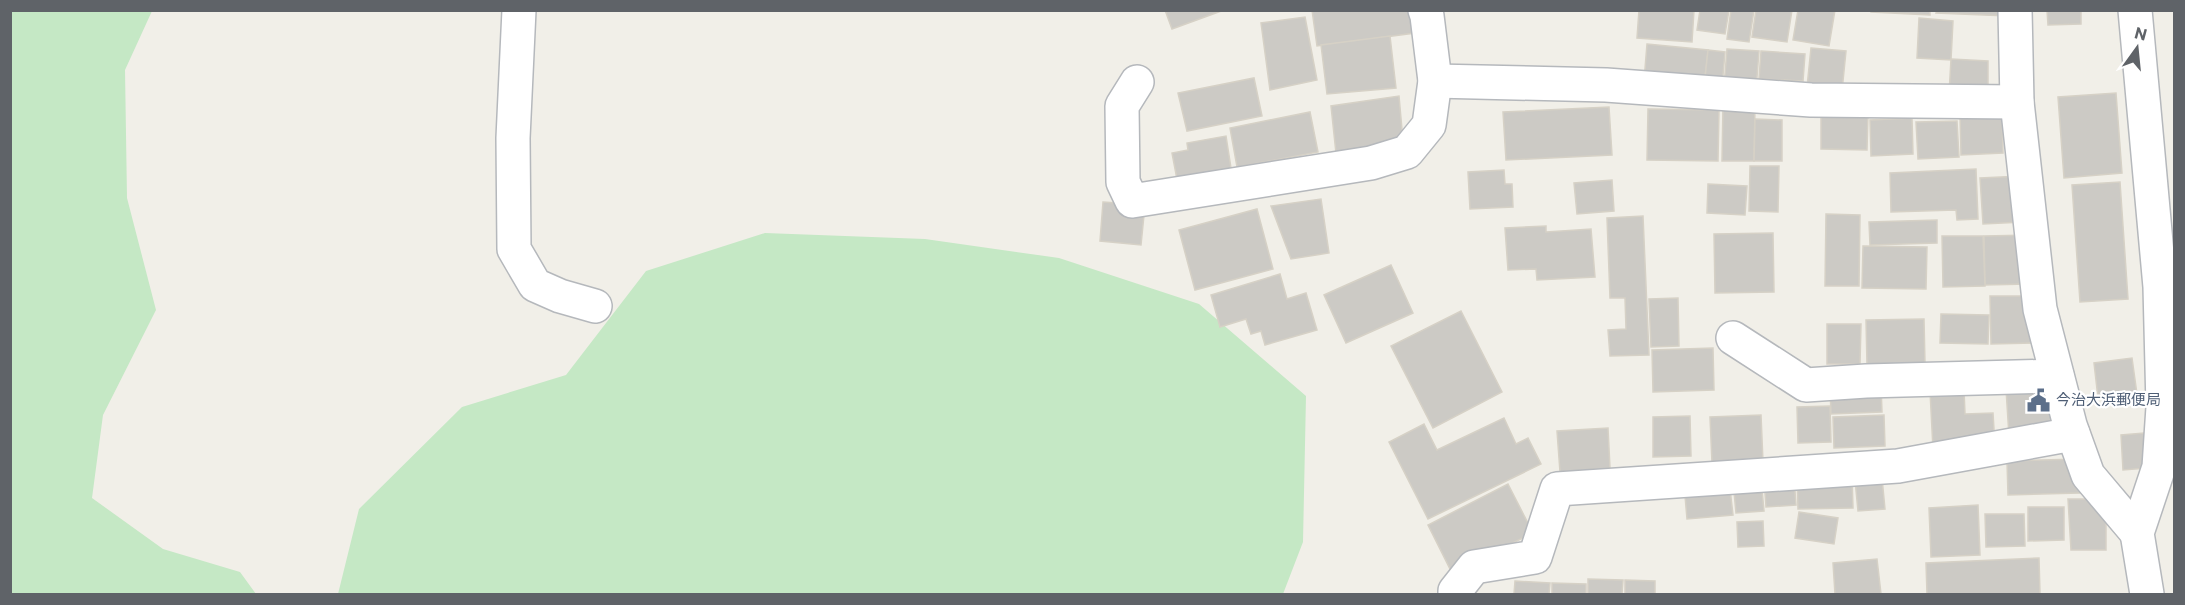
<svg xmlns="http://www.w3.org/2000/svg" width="2185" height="605" font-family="Commissioner,'Noto Sans JP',sans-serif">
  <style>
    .green { fill: #c5e8c5 }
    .building { fill: #cccac5; stroke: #d6d1c6; stroke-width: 1.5 }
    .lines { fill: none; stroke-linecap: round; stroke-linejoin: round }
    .minor-casing { stroke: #b5b8bc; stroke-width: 36 }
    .tertiary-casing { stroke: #b5b8bc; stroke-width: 36 }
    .minor { stroke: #fff; stroke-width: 33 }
    .tertiary { stroke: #fff; stroke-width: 33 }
    .labels { text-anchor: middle; stroke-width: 4.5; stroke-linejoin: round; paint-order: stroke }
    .service-label { font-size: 15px; fill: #4e5e75; stroke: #fff; text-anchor: start }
  </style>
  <rect width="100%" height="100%" fill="#f1efe8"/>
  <g class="green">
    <polygon points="10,11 152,11 125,70 127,198 156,310 103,415 92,498 163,549 240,572 256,594 11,594"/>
    <polygon points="765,233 925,239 1059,258 1199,304 1306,396 1303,542 1283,594 338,594 359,509 462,407 566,375 646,271"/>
  </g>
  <g class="building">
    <polygon points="1165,10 1224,10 1172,29"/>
    <polygon points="1312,10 1412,10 1415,33 1317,46"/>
    <polygon points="1639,10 1694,10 1692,42 1637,38"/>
    <polygon points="1700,10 1729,10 1725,34 1697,30"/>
    <polygon points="1731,10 1754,10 1749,42 1727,39"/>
    <polygon points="1756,10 1792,10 1787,42 1752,37"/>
    <polygon points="1798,10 1835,10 1829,46 1793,40"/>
    <polygon points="1871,10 1930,10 1930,15 1871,12"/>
    <polygon points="1937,10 2009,10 2008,16 1936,13"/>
    <polygon points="2047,10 2081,10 2081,24 2048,25"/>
    <polygon points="1305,17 1317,80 1270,90 1261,23"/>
    <polygon points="1919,18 1953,21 1951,60 1917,58"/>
    <polygon points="1390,36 1396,88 1327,94 1321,45"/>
    <polygon points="1647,44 1708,50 1704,87 1644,81"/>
    <polygon points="1811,48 1846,51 1842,91 1807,87"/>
    <polygon points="1727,49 1759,51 1756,90 1724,87"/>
    <polygon points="1708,50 1725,52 1722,87 1704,87"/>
    <polygon points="1761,51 1805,54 1803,81 1759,79"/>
    <polygon points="1951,59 1988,61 1988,97 1949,95"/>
    <polygon points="1254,78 1262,116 1187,131 1178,93"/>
    <polygon points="2116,93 2122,173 2064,178 2058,97"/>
    <polygon points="1399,96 1403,141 1336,153 1331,106"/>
    <polygon points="1723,105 1755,106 1754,161 1722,161"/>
    <polygon points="1609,107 1612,155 1506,160 1503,112"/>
    <polygon points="1648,109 1719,110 1718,161 1647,160"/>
    <polygon points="1310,112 1318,152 1237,167 1230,128"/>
    <polygon points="1821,113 1868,114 1867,150 1821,149"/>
    <polygon points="2002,113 2003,153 1961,155 1960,116"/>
    <polygon points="1912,118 1913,154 1871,156 1870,120"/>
    <polygon points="1755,119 1782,120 1782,161 1754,161"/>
    <polygon points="1957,121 1959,157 1918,159 1916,122"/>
    <polygon points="1226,136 1233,181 1179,190 1172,153 1188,150 1187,143"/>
    <polygon points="1750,166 1779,166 1778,212 1749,211"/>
    <polygon points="1976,169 1978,219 1957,220 1956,210 1891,212 1890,173"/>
    <polygon points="1504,170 1505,184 1512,184 1513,207 1470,209 1468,172"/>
    <polygon points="2021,176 2023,222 1983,224 1980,178"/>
    <polygon points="1612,180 1614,211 1577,214 1574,183"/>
    <polygon points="2120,182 2128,299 2080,302 2072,185"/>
    <polygon points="1708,184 1747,186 1745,215 1707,213"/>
    <polygon points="1321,199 1329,253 1291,259 1271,206"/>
    <polygon points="1103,202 1145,205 1141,245 1100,241"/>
    <polygon points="1257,209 1273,269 1195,290 1179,230"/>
    <polygon points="1826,214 1860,215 1859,286 1825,286"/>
    <polygon points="1643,216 1649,355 1610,356 1608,330 1626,329 1625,298 1610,298 1607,218"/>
    <polygon points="1937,220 1937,243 1870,245 1869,222"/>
    <polygon points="1546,226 1546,232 1591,229 1595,277 1537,280 1536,269 1508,270 1505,228"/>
    <polygon points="1773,233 1774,292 1715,293 1714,234"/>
    <polygon points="2032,235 2028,284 1985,285 1984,236"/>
    <polygon points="1942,236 1983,236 1985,286 1943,287"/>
    <polygon points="1863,246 1927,247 1926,289 1862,288"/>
    <polygon points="1391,265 1413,313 1346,343 1324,295"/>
    <polygon points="1280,274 1287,299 1306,293 1317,330 1265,345 1261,331 1251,334 1246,319 1220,327 1211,295"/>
    <polygon points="1990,296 2036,296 2036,343 1991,344"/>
    <polygon points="1678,298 1679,346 1651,347 1649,299"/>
    <polygon points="1461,311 1502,392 1433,428 1391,346"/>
    <polygon points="1941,314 1989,315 1988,344 1940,343"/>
    <polygon points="1924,319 1925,364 1867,365 1866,320"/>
    <polygon points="1827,324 1861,324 1860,364 1827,364"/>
    <polygon points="1713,348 1714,390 1653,392 1652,350"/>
    <polygon points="2132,358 2137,394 2098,398 2094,363"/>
    <polygon points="1881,385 1882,412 1831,414 1830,387"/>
    <polygon points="2057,386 2059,433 2009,436 2006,389"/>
    <polygon points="1964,390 1965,414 1993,413 1995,446 1933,449 1930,391"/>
    <polygon points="1830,406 1831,442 1798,443 1797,407"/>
    <polygon points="1761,415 1763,462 1712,463 1710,417"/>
    <polygon points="1884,415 1885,446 1834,448 1833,417"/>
    <polygon points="1690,416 1691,456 1653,457 1653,417"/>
    <polygon points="1504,418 1516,444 1528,438 1541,464 1428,519 1389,442 1424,424 1437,450"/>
    <polygon points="1608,428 1610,468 1560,472 1557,431"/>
    <polygon points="2144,433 2147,468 2123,470 2121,435"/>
    <polygon points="2079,459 2080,493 2008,495 2007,461"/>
    <polygon points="1852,476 1853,508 1798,509 1797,477"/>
    <polygon points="1794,477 1796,505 1766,507 1764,479"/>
    <polygon points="1882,478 1885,509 1858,511 1855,480"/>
    <polygon points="1761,479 1764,511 1736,513 1733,481"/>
    <polygon points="1729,480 1733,515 1687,519 1684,484"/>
    <polygon points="1508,484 1533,533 1452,573 1428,525"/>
    <polygon points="2068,499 2098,499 2106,513 2106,550 2071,550"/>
    <polygon points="1978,505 1980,555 1931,557 1929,508"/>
    <polygon points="2028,507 2064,507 2064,540 2028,541"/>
    <polygon points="1799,512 1838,518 1834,544 1795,538"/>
    <polygon points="1985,514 2024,514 2025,546 1986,547"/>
    <polygon points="1763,521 1764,546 1738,547 1737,522"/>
    <polygon points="2039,558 2040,594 1927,594 1926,563"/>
    <polygon points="1877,559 1881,594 1835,594 1833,563"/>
    <polygon points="1588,579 1623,580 1622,594 1588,594"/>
    <polygon points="1625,580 1655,581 1655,594 1625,594"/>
    <polygon points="1515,581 1550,583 1549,594 1514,594"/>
    <polygon points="1552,583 1586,584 1586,594 1552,594"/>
  </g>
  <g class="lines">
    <defs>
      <g id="minor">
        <polyline points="519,10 513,138 514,249 535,285 560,296 595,306"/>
        <polyline points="2015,10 2017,102 2040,309 2070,425 2088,475 2137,533"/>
        <polyline points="1435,81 1606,85 1811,100 2017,102"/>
        <polyline points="1137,82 1122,106 1123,182 1132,201 1371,163 1407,152 1429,125 1435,81 1427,16 1425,10"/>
        <polyline points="1733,338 1806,385 1866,381 2057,376"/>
        <polyline points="1455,594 1455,591 1474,567 1535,557 1557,489 1898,466 2073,434"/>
      </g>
      <polyline id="tertiary" points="2135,10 2160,287 2163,407 2159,467 2137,533 2147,594"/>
    </defs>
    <use href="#minor" class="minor-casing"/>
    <use href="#tertiary" class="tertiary-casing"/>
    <use href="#minor" class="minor"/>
    <use href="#tertiary" class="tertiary"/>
  </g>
  <defs>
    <symbol id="civic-bare" viewBox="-9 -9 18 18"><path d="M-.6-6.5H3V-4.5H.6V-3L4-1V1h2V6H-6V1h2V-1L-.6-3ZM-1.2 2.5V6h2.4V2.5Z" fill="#5c6f8a" stroke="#fff" stroke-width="2.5" paint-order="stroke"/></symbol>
  </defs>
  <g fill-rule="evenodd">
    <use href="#civic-bare" x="2022" y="384" width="33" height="33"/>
  </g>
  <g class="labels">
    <g class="service-label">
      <text x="2056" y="405">今治大浜郵便局</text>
    </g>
  </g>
  <rect width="2185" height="605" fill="none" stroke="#5f6368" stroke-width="24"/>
  <g transform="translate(2137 48) rotate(15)" stroke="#ffffff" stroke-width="4.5" paint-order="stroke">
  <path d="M0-4.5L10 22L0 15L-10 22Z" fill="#5f6368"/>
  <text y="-9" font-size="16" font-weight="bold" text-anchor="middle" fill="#5f6368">N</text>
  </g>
</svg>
